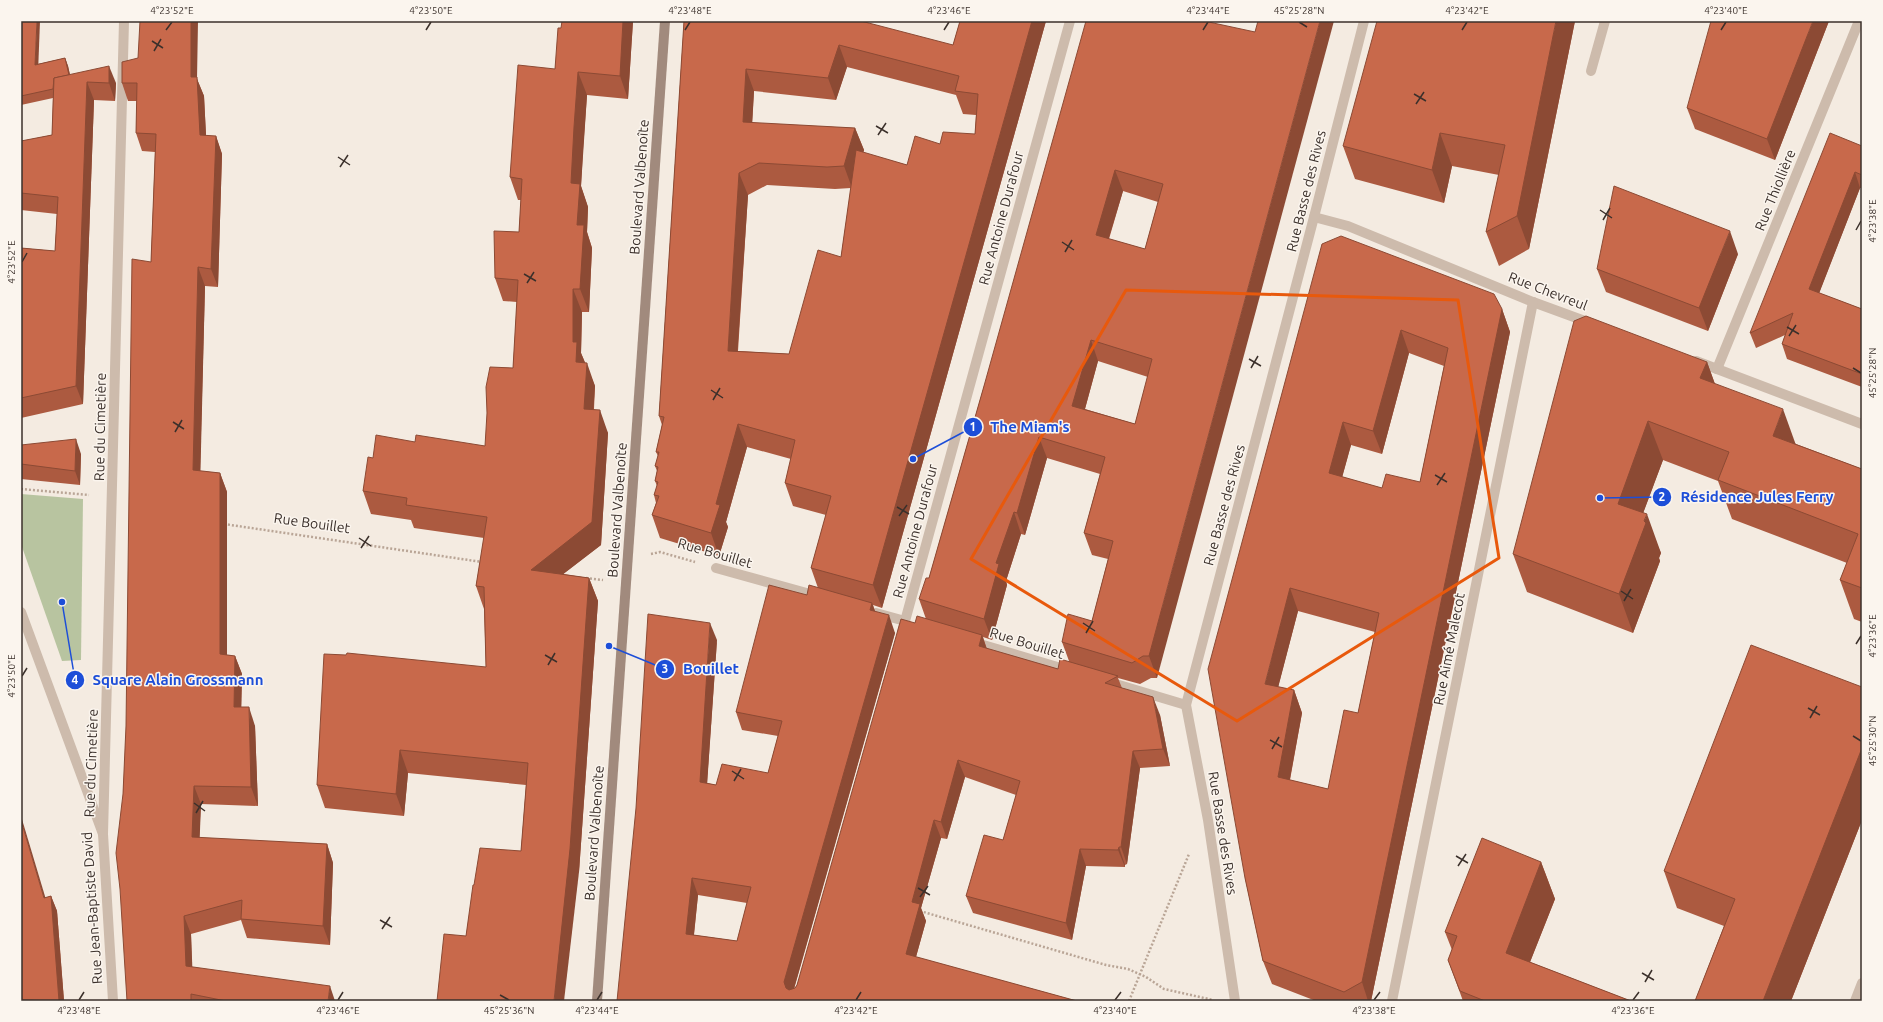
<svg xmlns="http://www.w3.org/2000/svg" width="1883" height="1022" font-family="Ubuntu,sans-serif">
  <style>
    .park { fill: #b8c4a0 }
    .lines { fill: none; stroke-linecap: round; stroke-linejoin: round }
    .path { stroke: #b9a596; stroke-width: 2.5; stroke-dasharray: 2 2; stroke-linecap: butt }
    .lane { stroke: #cdbbac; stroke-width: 10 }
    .street { stroke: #cdbbac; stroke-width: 10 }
    .secondary { stroke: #a18a7d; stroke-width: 10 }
    .wall { fill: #ac5a40; fill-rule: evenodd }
    .shaded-wall { fill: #8c4a34 }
    .building { fill: #c8694b; stroke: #8c4a34; fill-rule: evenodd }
    .marked { fill: none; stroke: #e8590c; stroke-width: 3; stroke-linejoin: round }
    .ticks { fill: none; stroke: #3b302b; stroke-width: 1.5 }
    .labels { text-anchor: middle; stroke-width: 3; stroke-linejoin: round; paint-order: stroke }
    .street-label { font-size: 14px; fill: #3b302b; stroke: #fbf5ee }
    .leader { fill: none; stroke: #1d4ed8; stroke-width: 1.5 }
    .callout-dot { fill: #1d4ed8; stroke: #fbf5ee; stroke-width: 1.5 }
    .mark-label { font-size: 12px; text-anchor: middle; font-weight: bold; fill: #fff }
    .callout-label { font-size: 15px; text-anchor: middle; font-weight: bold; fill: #1d4ed8; stroke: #fbf5ee; stroke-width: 3; stroke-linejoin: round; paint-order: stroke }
    .neatline { fill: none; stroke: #3b302b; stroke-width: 1.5 }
    .ticks-label { font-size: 10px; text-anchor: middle; fill: #3b302b }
  </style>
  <rect width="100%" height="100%" fill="#f4ebe1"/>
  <polygon class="park" points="21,494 83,499 81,660 62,661 21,544"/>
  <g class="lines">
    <g class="path">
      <polyline points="21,489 89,495"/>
      <polyline points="224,524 482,562"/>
      <polyline points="651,554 660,552 695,562"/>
      <polyline points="586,578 603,580"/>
      <polyline points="920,911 1106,965 1128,969 1146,977 1164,989 1213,1000"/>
      <polyline points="1129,1001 1189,854"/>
    </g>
    <g class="lane">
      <polyline points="1591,71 1605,21"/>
      <polyline points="716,568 821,597"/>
      <polyline points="876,613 905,621"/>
    </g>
    <g class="street">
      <polyline points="1314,217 1348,226 1533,302 1593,324"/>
      <polyline points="1696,361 1862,424"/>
      <polyline points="1717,369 1859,21"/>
      <polyline points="21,612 103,834 113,1001"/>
      <polyline points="902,632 1070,21"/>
      <polyline points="973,642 1071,671"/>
      <polyline points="1109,682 1186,705"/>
      <polyline points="103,834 124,21"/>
      <polyline points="1235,1001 1208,820 1186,705 1314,217 1364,21"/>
      <polyline points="1392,1001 1533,302"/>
      <polyline points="1855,1001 1862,983"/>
    </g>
    <polyline class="secondary" points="597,1001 665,21"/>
  </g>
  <g class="wall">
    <polygon points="21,21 38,64 65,58 68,66 70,75 116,83 115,101 94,100 83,404 21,418 21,248 55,251 57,214 21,210 21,141 52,135 53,98 21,105"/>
    <polygon points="633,21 628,99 587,95 583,150 581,186 588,207 587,232 592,248 589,312 582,312 581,353 595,386 594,409 608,433 601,545 563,574 589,578 598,601 579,872 466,936 474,885 521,851 526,785 408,773 404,816 325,808 317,785 486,667 484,609 476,586 484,538 414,528 411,520 371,514 363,491 373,458 415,442 485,446 513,368 517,302 503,301 495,278 519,232 521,200 518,200 510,177 555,69 561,28"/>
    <path d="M684 21 953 45 960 21H1046L882 608 873 605 875 611 895 633 794 989 795 988 797 985 915 623 926 619 919 599 929 578 984 386 1204 21 1157 678H1151L1140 684 1118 678 1122 688 1160 715 1170 766 1140 768 1127 864 1125 865V867L1086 866 1072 940 973 913 966 896 1003 840 1016 795 965 777 947 839 941 838 921 908 926 921 916 957 1077 1001H617L717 640 707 783 716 785 768 773 778 736 742 730 736 712 807 595 818 588 811 568 826 515 793 506 785 483 791 459 747 447 726 522 728 527 719 556 660 538 652 515 656 503 654 495 657 486 655 481 657 471 655 466 658 456 656 452 662 425 659 416ZM847 67 956 95 963 114 976 115 975 134 940 144 907 165 863 153 864 150 855 128 752 123 754 91 836 100ZM767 185 835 189 851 188 841 257 789 354 738 351 748 195ZM1123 191 1158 202 1145 249 1109 239ZM1098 361 1148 377 1135 424 1085 409ZM1047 458 1100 474 1084 533 1092 555 1108 559 1092 621 1062 642 1069 661 1058 669 987 649 983 637 992 640 1007 585 1006 581 1021 534 1025 535ZM698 895 747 903 737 941 694 935Z"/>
    <polygon points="1575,21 1529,249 1499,266 1486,232 1499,175 1452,166 1444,203 1355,179 1343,146"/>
    <polygon points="1829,21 1775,160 1695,129 1687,108"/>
    <polygon points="197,79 204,96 206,136 216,136 222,154 218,287 205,286 200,471 220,473 227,492 227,655 235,656 242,674 241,707 255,726 258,806 201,804 199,838 327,844 333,863 330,945 247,938 241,920 191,934 192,967 335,1001 127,1001 123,794 151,262 155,152 142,151 136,133 137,101 128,101 122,83"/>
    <polygon points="1862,146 1862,188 1860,188 1819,293 1862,309 1862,387 1787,359 1782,344 1785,335 1756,348 1750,333"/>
    <path d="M1322 244 1502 309 1510 332 1371 1001H1316L1272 984 1263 961 1245 878ZM1409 353 1444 366 1420 482 1382 488 1342 477 1351 445 1382 454ZM1298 611 1375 632 1358 713 1328 789 1290 780 1302 713 1294 690 1278 687Z"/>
    <polygon points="1738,254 1708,331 1606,292 1597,269"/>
    <polygon points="1707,362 1715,384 1796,444 1862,469 1862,622 1854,619 1840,580 1847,563 1732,519 1718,481 1663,460 1643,513 1661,553 1659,558 1660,561 1633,633 1527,592 1513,554"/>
    <polygon points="21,445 81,454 80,485 21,479"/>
    <polygon points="1862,687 1862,820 1791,1001 1695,1001 1724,926 1677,908 1664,871"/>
    <polygon points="1541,862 1555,899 1530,962 1631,1001 1463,1001 1448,960 1452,950 1445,932"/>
    <polygon points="51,896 57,911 64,1001 22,1001 22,1000 45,898"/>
  </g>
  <g class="shaded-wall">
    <polygon points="37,21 40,21 38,73 35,65"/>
    <polygon points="191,21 198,21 197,79 204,96 207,154 200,135 191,77"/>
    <polygon points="623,21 633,21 628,99 620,76"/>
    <polygon points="1032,21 1046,21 882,608 873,585"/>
    <polygon points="1320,21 1334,21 1157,678 1149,656"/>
    <polygon points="1556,21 1575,21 1529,249 1517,216"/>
    <polygon points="1813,21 1829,21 1775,160 1767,139"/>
    <polygon points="839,45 847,67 836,100 828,78"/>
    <polygon points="65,58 68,66 74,93 71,85"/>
    <polygon points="109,66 116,83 115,101 109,83"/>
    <polygon points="746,69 754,91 751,145 743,122"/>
    <polygon points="578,72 587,95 581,186 588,207 587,232 592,248 589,312 580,289 577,225 571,183 574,127"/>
    <polygon points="87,82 94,100 83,404 76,386"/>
    <polygon points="855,128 864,150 852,188 844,166"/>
    <polygon points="1440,133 1452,166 1444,203 1432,170"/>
    <polygon points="216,136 222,154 218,287 211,269"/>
    <polygon points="1115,170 1123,191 1103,257 1096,235"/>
    <polygon points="1855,172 1860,188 1815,304 1809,289"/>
    <polygon points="739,173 748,195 736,373 728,351"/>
    <polygon points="1730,231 1738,254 1708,331 1699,308"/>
    <polygon points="198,267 205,286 200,489 193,470"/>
    <polygon points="573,289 582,312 581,353 586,365 576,362 573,342"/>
    <polygon points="1502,309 1510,332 1371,1001 1368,1001 1362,982"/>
    <polygon points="1401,330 1409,353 1382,454 1373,431"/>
    <polygon points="1091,340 1098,361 1080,427 1072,406"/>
    <polygon points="1707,362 1721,401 1700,378"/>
    <polygon points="587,363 595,386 592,432 584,409"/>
    <polygon points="1783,409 1797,448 1773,436"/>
    <polygon points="600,410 608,433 601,545 540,592 531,570"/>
    <polygon points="1648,421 1663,460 1632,543 1618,504"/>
    <polygon points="1343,422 1351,445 1337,496 1329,473"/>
    <polygon points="738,424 747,447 726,522 728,527 719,556 711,533 716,504"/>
    <polygon points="1039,437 1047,458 1025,535 1017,513"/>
    <polygon points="76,439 81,454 80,485 75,471"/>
    <polygon points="220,473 227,492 227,672 220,654"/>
    <polygon points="1014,512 1021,534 1006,581 1007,585 992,640 984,619 996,563"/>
    <polygon points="1647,514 1661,553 1659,558 1660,561 1633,633 1619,594"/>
    <polygon points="589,578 598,601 579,872 564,1001 554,1001"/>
    <polygon points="1290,588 1298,611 1273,707 1265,684"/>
    <polygon points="872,603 878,620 870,610"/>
    <polygon points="889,615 895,633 791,999 786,988 784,982"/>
    <polygon points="710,623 717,640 706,800 700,782"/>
    <polygon points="982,635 988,653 979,646"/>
    <polygon points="235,656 242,674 241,725 234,707"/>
    <polygon points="1294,690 1302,713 1286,800 1278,777"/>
    <polygon points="1153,697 1160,715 1170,766 1163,749"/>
    <polygon points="249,707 255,726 258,806 251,787"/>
    <polygon points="1862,748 1862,820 1791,1001 1763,1001"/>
    <polygon points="400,750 408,773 404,816 396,794"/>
    <polygon points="1133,751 1140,768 1127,864 1121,847"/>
    <polygon points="958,760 965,777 947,839 941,822"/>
    <polygon points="194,786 201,804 199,856 192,837"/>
    <polygon points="21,816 50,913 44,898 21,820"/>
    <polygon points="934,820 941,838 921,908 926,921 912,971 906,954 912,902"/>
    <polygon points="327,844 333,863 330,945 323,926"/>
    <polygon points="1119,847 1125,865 1125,867 1118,850"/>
    <polygon points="1080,849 1086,866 1072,940 1066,923"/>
    <polygon points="1541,862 1555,899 1519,990 1506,953"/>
    <polygon points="692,878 698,895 692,952 686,934"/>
    <polygon points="51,896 57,911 64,1001 59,1001"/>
    <polygon points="184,916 191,934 193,984 186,966"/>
    <polygon points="330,986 335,1001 328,1001"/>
  </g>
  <g class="building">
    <polygon points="21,21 37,21 35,65 65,58 69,75 54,78 53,89 21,96"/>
    <polygon points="140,21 191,21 191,77 197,77 200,135 216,136 211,269 198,267 193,470 220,473 220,654 235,656 234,707 249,707 251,787 194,786 192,837 327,844 323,926 241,919 242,900 184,916 186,966 330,986 328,1001 226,1001 191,994 191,1001 127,1001 120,889 116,853 123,794 126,726 132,259 151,262 156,134 136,133 137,83 122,83 122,62 138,58"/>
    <polygon points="562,21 623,21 620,76 578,72 574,127 571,183 580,184 577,225 584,225 580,289 573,289 573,342 577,342 576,362 587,363 584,409 600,410 592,522 531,570 589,578 570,849 554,1001 437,1001 444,934 466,936 473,885 474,885 480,848 521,851 528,763 400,750 396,794 317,785 324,654 346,655 347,653 486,667 484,587 476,586 487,517 406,505 407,498 363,491 368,457 373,458 376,435 415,442 416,435 485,446 487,413 486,387 490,367 513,368 518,280 495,278 494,231 519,232 522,179 510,177 518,65 555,69 558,28 561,28"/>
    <path d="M684 21H861L953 45 960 21H1032L873 585 811 568 831 496 785 483 795 440 738 424 716 504 720 505 711 533 652 515 659 496 654 495 658 482 655 481 658 467 655 466 659 452H656L664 417 659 416ZM839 45 959 76 955 91 978 94 975 134 943 132 940 144 915 136 907 165 856 150 841 257 818 250 789 354 728 351 739 173 759 163 827 167 844 166 855 128 743 122 746 69 828 78Z"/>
    <path d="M1086 21H1204L1255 32 1258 21H1320L1149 656H1143L1132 663 1062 642 1068 614 1092 621 1113 541 1084 533 1105 457 1039 437 1017 513 1014 512 996 563 999 564 984 619 919 599 926 578H929L984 386ZM1115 170 1163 184 1145 249 1096 235ZM1091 340 1152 359 1135 424 1072 406Z"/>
    <polygon points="1377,21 1556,21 1517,216 1486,232 1505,145 1440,133 1432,170 1343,146"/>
    <polygon points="1711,21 1813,21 1767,139 1687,108"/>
    <polygon points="109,66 109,83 87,82 76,386 21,398 21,248 55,251 58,197 21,193 21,141 52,135 54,78"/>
    <polygon points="1830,133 1862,146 1862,175 1855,172 1809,289 1862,309 1862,374 1782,344 1793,313 1750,333"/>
    <polygon points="1614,186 1730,231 1699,308 1597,269"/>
    <path d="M1341 236 1494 294 1502 309 1362 982 1344 992 1263 961 1245 878 1208 669 1322 244ZM1401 330 1448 348 1420 482 1386 474 1382 488 1329 473 1343 422 1373 431ZM1290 588 1379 613 1358 713 1344 710 1328 789 1278 777 1294 690 1265 684Z"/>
    <polygon points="1586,316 1707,362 1700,378 1783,409 1773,436 1862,469 1862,588 1840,580 1858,534 1718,480 1729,452 1648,421 1618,504 1647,514 1644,521 1646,523 1619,594 1513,554 1574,321"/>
    <polygon points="76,439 75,471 21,464 21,445"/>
    <path d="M769 585 807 595 809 585 872 603 870 610 889 615 784 982 786 988 789 990 795 988 797 985 901 619 915 623 917 616 982 635 979 646 1058 669 1060 659 1118 676 1105 683 1153 697 1163 749 1133 751 1121 847H1119L1118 850 1080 849 1066 923 966 896 984 835 1003 840 1020 781 958 760 941 822 934 820 912 902 920 904 906 954 1077 1001H617L636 808 648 614 710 623 700 782 716 785 722 764 768 773 782 721 736 712ZM692 878 751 887 737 941 686 934Z"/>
    <polygon points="1751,645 1862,687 1862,748 1763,1001 1695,1001 1735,899 1664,871"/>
    <polygon points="21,820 44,898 51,896 59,1001 22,1000 21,990"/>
    <polygon points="1482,838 1541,862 1506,953 1631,1001 1485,1001 1460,991 1448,960 1457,936 1445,932"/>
  </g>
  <path class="marked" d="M1126 290 1458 300 1499 558 1237 721 971 559Z"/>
  <path class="ticks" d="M1299 22 1307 27M166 30 172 22M426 30 431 22M685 30 690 22M944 30 949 22M1203 30 1208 22M1462 30 1467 22M1721 30 1726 22M152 41 163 48M154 51 161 39M1414 94 1426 101M1416 104 1424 92M876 126 888 133M878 135 886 123M338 157 350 165M340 167 348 155M1600 210 1612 218M1603 220 1610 208M1856 230 1861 221M1062 242 1074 250M1065 252 1072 240M22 262 27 253M524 274 536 281M527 283 534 272M1787 327 1799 334M1789 336 1796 325M1249 359 1261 366M1251 368 1258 356M1853 368 1861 373M711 390 723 398M713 400 720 388M173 422 184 429M175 432 182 420M1435 475 1447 482M1437 485 1445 473M897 507 909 514M899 516 907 505M359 538 371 546M361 548 369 536M1621 591 1633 599M1624 601 1631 589M1083 623 1095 631M1086 633 1093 621M1856 644 1861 636M545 655 557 662M548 665 555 653M22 676 27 668M1808 708 1820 715M1810 718 1817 706M1853 736 1861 741M1270 740 1282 747M1272 749 1279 737M732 771 744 779M734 781 741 769M194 803 205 811M196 813 203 801M1456 856 1468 863M1458 866 1466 854M918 888 930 895M920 897 928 886M380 920 392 927M382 929 390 917M1642 973 1654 980M1645 982 1652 970M500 995 509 1000M79 1000 84 992M338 1000 343 992M597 1000 602 992M856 1000 861 992M1115 1000 1121 992M1374 1000 1380 992M1633 1000 1639 992"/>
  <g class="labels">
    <g class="street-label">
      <text transform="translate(639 187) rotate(-86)" y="5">Boulevard Valbenoîte</text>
      <text transform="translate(1775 190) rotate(-68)" y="5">Rue Thiollière</text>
      <text transform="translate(1306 191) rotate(-76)" y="5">Rue Basse des Rives</text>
      <text transform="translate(1001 218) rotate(-75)" y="5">Rue Antoine Durafour</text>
      <text transform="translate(1548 291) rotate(21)" y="5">Rue Chevreul</text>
      <text transform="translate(100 427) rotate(-89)" y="5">Rue du Cimetière</text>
      <text transform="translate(1224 505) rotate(-75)" y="5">Rue Basse des Rives</text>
      <text transform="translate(617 510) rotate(-86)" y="5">Boulevard Valbenoîte</text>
      <text transform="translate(312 523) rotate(8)" y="5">Rue Bouillet</text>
      <text transform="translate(915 531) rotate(-75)" y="5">Rue Antoine Durafour</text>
      <text transform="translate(715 553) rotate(16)" y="5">Rue Bouillet</text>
      <text transform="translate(1027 643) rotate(17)" y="5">Rue Bouillet</text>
      <text transform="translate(1449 649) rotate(-79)" y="5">Rue Aimé Malecot</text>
      <text transform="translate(91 763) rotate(-88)" y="5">Rue du Cimetière</text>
      <text transform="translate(594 833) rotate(-86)" y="5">Boulevard Valbenoîte</text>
      <text transform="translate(1223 833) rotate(81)" y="5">Rue Basse des Rives</text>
      <text transform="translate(92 908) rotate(-94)" y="5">Rue Jean-Baptiste David</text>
    </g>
  </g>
  <path class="leader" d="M913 459L973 427M1600 498L1662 497M609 646L665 669M62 602L75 680"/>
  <g class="callout-dot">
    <circle cx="913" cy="459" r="4"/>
    <circle cx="1600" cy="498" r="4"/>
    <circle cx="609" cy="646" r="4"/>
    <circle cx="62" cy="602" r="4"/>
    <circle cx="973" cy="427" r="10"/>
    <circle cx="1662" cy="497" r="10"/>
    <circle cx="665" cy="669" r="10"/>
    <circle cx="75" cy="680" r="10"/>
  </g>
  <g class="mark-label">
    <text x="973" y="431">1</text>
    <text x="1662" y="501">2</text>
    <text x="665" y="673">3</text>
    <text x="75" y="684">4</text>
  </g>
  <g class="callout-label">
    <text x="1030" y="432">The Miam's</text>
    <text x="1757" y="502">Résidence Jules Ferry</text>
    <text x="711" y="674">Bouillet</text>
    <text x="178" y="685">Square Alain Grossmann</text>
  </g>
  <rect width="1883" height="1022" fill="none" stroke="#fbf5ee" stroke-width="44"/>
  <rect x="22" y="22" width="1839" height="978" class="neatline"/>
  <g class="ticks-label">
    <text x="172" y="14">4°23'52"E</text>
    <text x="431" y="14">4°23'50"E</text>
    <text x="690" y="14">4°23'48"E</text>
    <text x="949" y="14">4°23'46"E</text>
    <text x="1208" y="14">4°23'44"E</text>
    <text x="1299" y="14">45°25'28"N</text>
    <text x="1467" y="14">4°23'42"E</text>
    <text x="1726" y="14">4°23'40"E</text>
    <text transform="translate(1872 221) rotate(-90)" y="4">4°23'38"E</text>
    <text transform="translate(11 262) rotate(-90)" y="4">4°23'52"E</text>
    <text transform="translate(1872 373) rotate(-90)" y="4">45°25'28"N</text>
    <text transform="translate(1872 636) rotate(-90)" y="4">4°23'36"E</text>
    <text transform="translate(11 676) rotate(-90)" y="4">4°23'50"E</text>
    <text transform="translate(1872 741) rotate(-90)" y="4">45°25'30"N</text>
    <text x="79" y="1014">4°23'48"E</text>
    <text x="338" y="1014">4°23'46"E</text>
    <text x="509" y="1014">45°25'36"N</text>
    <text x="597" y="1014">4°23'44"E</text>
    <text x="856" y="1014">4°23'42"E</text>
    <text x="1115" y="1014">4°23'40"E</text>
    <text x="1374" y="1014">4°23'38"E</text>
    <text x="1633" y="1014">4°23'36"E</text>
  </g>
</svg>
